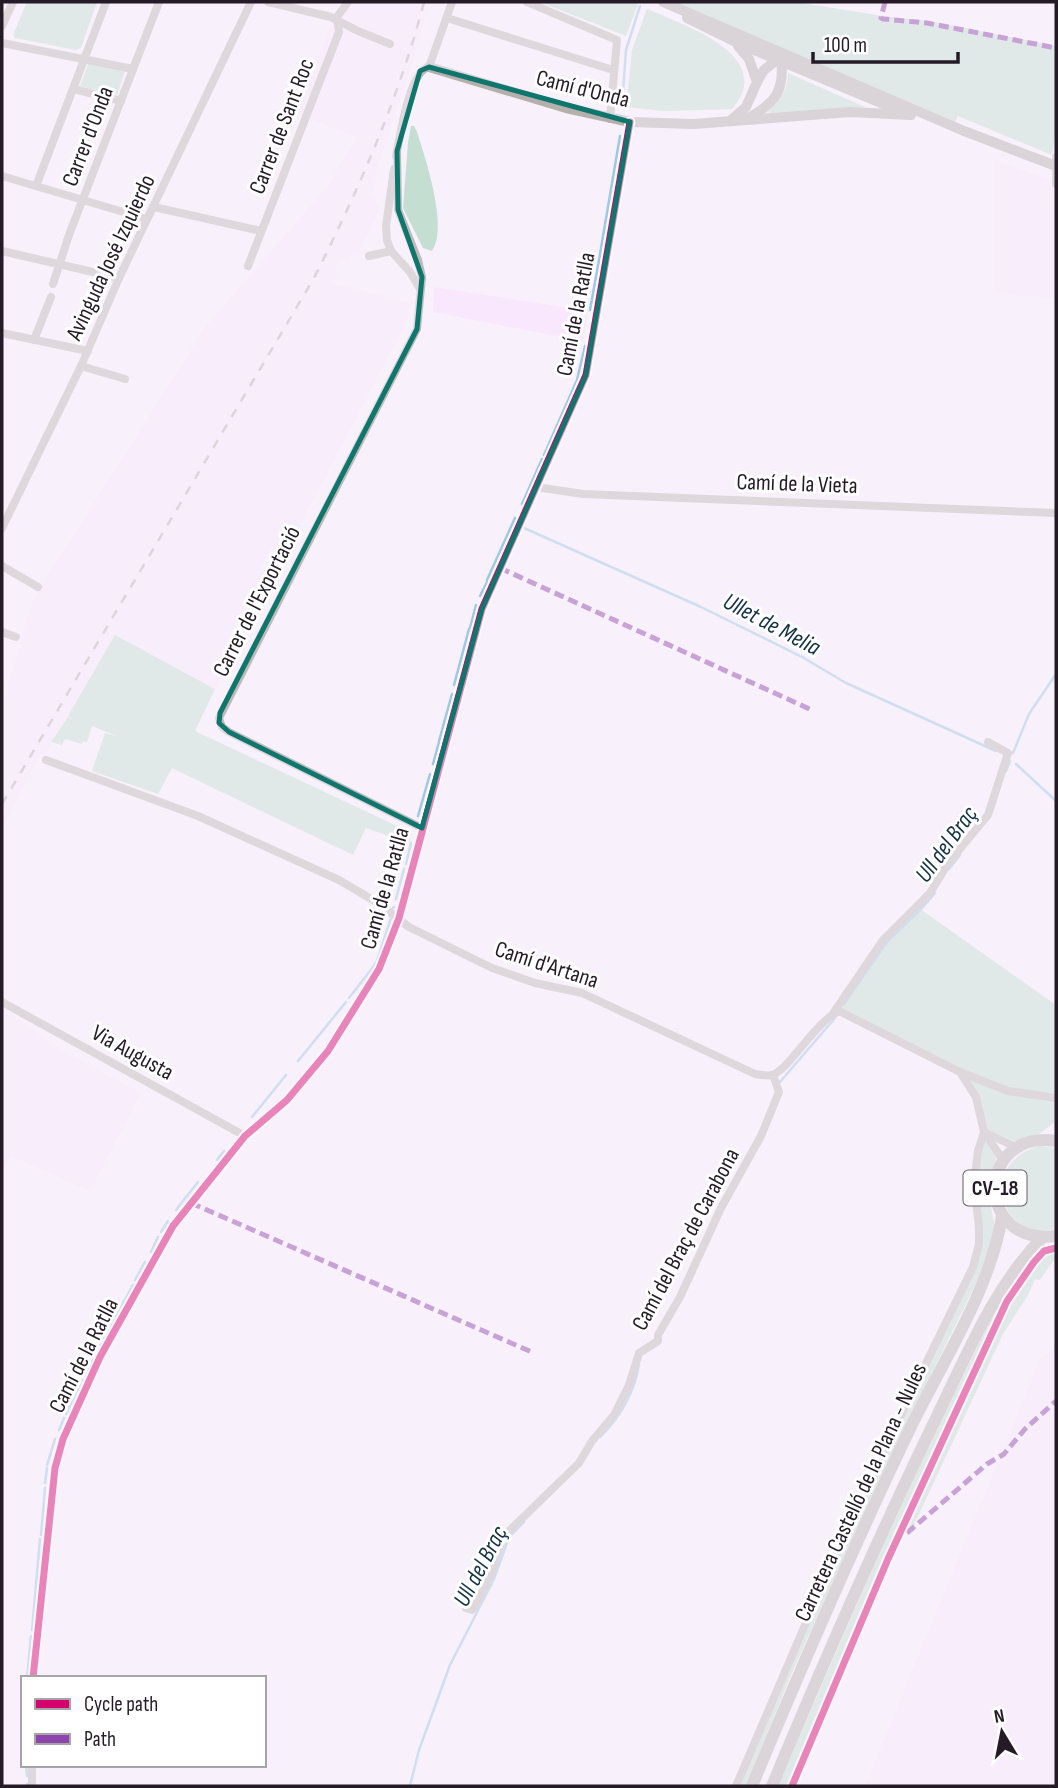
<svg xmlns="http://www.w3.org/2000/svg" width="1058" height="1788" font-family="'Sofia Sans Condensed',sans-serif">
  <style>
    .built { fill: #f9e8fd }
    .green { fill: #c4ded2 }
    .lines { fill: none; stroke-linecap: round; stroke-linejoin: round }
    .stream { stroke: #9ec9e6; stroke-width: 2.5 }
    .street { stroke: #bfbab9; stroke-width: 8 }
    .secondary { stroke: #b6b0ad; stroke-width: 10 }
    .primary { stroke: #b9b4b2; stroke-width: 12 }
    .rail { stroke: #bbb5b8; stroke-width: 2.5; stroke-dasharray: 9 9; stroke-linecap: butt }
    .quiet { stroke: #8e44ad; stroke-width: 5; stroke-dasharray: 10 5; stroke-linecap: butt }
    .cycleway-casing { stroke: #fff; stroke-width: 11 }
    .cycleway { stroke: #d6006c; stroke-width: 7 }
    .marked { fill: none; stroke: #0f766e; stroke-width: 5; stroke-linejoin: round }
    .labels { text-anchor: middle; stroke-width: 6; stroke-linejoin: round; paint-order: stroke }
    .shield { fill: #fff; stroke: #665f67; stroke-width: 2 }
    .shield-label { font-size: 21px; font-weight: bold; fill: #241b26 }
    .street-label { font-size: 23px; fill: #241b26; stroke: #fff }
    .water-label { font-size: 24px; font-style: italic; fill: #143243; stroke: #fff }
  </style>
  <rect width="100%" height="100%" fill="#f8f0fa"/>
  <g class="built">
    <polygon points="348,2 428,2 411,69 385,143 371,193 380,207 358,253 353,251 348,261 341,258 334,271 338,274 332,283 410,303 406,323 286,551 272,546 260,568 273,576 216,688 115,635 46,754 38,758 2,828 2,706 34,598 207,325 328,186 357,137 297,114 332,23"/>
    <polygon points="995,160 1049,180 1053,189 1056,297 1014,295 995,292"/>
    <polygon points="434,287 588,311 583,341 433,312"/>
    <polygon points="2,1009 71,1056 141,1093 90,1191 11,1156 2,1173"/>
    <polygon points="1056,1346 1056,1786 865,1786 1040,1360"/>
  </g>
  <g class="green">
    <polygon points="27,2 97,2 81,48 76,50 15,38 13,35"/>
    <polygon points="540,2 633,2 638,4 626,36"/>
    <polygon points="672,2 796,2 882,16 929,21 1056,46 1056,132 1052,155 958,116 955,122"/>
    <path d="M647 9C684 25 778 56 732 109L662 111 626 107 632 50Z"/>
    <polygon points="89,62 125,71 117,95 80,86"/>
    <path d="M788 73 865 107 770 113 768 112C779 99 788 91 788 73Z"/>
    <path d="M411 126H414L417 132C425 157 449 228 432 251L423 248 403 208 408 143Z"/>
    <polygon points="115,635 215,689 195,731 412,833 409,843 366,828 353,855 172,768 158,794 92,771 105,733 119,737 92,726 87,742 83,741 82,744 65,739 62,745 51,742 68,717 75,720 68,716"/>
    <polygon points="920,909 1056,1005 1056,1121 1039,1134 1014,1141 986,1129 968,1078 1009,1090 960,1070 839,1009 886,940"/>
    <polygon points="984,1139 997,1156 990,1176 989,1197 995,1227 986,1263 878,1482 791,1675 746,1786 738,1786 784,1676 980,1245 976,1184"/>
    <path d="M1040 1146 1056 1148V1229C998 1242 978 1161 1040 1146Z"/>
    <path d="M1056 1242V1246C1032 1252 1017 1280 1005 1301L868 1600 788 1786H778L898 1509 997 1307 1008 1288 1041 1246Z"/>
    <polygon points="1056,1250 1056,1261 1053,1261 1040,1280 1035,1279 1028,1295 1003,1334 913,1527 905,1532 1009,1302 1035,1264 1045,1253"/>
  </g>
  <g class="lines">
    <g class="stream">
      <polyline points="622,107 626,50 640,6"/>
      <polyline points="600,254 620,136"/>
      <polyline points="590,310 600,255"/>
      <polyline points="544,455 577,380 585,346"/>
      <polyline points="522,504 542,459"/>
      <polyline points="524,528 701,607 802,657 846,683 996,751"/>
      <polyline points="487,580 515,518"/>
      <polyline points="480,596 487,582"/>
      <polyline points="470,628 476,605"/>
      <polyline points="454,685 469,629"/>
      <polyline points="439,741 452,694"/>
      <polyline points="1013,753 1029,714 1056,674"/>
      <polyline points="433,764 439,742"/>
      <polyline points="1016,764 1056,801"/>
      <polyline points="1006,771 1010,761"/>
      <polyline points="418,816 430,774"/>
      <polyline points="406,864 411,843"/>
      <polyline points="949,869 960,855"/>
      <polyline points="396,899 404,869"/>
      <polyline points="923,907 935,893"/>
      <polyline points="393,908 394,907"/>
      <polyline points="371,970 377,961 391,918"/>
      <polyline points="349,998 370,971"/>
      <polyline points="844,1004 887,942 922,908"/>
      <polyline points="298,1061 346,1002"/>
      <polyline points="780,1082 835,1018"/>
      <polyline points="252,1117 286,1075"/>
      <polyline points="217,1160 224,1151"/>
      <polyline points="176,1210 198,1182"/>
      <polyline points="161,1232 168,1221"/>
      <polyline points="151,1252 158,1237"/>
      <polyline points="135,1280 145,1262"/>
      <polyline points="98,1348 133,1285"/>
      <polyline points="85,1376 96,1353"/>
      <polyline points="66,1414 82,1380"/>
      <polyline points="59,1430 64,1418"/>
      <path d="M600 1437C620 1418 635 1391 639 1364"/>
      <polyline points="47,1465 55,1439"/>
      <polyline points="45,1483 47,1468"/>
      <polyline points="41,1535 45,1488"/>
      <polyline points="32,1630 40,1539"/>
      <polyline points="27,1678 31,1636"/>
      <polyline points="26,1765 27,1776"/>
      <polyline points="27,1784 27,1786"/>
      <polyline points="410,1786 419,1750 450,1665 494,1579 509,1537 524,1522"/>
    </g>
    <g class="street">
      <polyline points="268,2 331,17 358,31 390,44"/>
      <polyline points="527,2 617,40 610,119"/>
      <polyline points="447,18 613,70"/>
      <polyline points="2,26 13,2"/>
      <polyline points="2,43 133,69"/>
      <polyline points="74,89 121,101"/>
      <polyline points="397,151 398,210 418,260 422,277 417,329 219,718 222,727 229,732 422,828"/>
      <path d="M396 156C400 137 409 71 429 67L452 2"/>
      <polyline points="1056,157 1056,184"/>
      <polyline points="394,169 386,226 387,240 391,251 410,272 420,289"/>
      <polyline points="2,176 147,219"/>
      <polyline points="36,186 106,2"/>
      <polyline points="154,207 261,231"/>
      <polyline points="2,251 119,278"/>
      <polyline points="369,256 391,251"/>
      <polyline points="248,266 339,32 337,17 348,2"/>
      <polyline points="53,284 69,235 159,2"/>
      <polyline points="2,333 88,351"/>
      <polyline points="34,340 51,297"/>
      <polyline points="81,366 125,379"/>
      <polyline points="536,487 583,494 1056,513"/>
      <polyline points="2,528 81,366 119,278 251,2"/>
      <polyline points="2,566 38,587"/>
      <polyline points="2,632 16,637"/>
      <path d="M46 760 198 816 339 880 378 903 409 927 492 968 535 983 582 993 755 1074C760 1075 766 1076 772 1075 789 1070 815 1022 839 1011L960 1072 976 1097 984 1132 1003 1160"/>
      <polyline points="2,1002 245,1136"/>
      <polyline points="834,1012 883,940 930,893 949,862 988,815 1008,753 988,742"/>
      <polyline points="960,1072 1008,1091 1056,1098"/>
      <polyline points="986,1133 1016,1147"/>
      <polyline points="466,1608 472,1610 474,1608 491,1574 501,1543 507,1533 579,1463 592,1441 614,1415 629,1385 639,1353 658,1341 658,1335 680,1297 721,1208 761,1136 779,1092 773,1075"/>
      <polyline points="33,1678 55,1468 63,1439 100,1357 173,1226 245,1136 287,1100 328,1051 379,969 399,918 482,609 586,375 630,122"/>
      <polyline points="32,1765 32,1786"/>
      <polyline points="736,1786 820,1590 891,1435 973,1267 979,1244 979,1227 974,1183 978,1151 984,1132"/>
    </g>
    <g class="secondary">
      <polyline points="663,2 964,131 1056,166"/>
      <polyline points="687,18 740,44 900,111"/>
      <polyline points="429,67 566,108 630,122 694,124 850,112 911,115"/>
      <polyline points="757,82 764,70 779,58"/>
      <path d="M748 118C776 103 785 90 781 58"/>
      <polyline points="731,120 746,107 757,82 749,59 738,46"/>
    </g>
    <g class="primary">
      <path d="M1056 1141C977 1128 973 1246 1056 1236"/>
      <path d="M752 1786C801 1668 852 1550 907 1435 940 1365 990 1292 1002 1216"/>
      <path d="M772 1786C824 1661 878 1538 937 1416 967 1355 994 1287 1042 1238"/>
    </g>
    <path class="rail" d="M2 804 314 278C359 189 399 98 424 2"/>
    <g class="quiet">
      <polyline points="885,2 881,18 883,19 927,23 1056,48"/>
      <polyline points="500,568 814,711"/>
      <polyline points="191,1203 534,1353"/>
      <polyline points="907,1533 987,1464 1004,1454 1025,1429 1056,1401"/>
    </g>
    <defs>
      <g id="cycleway">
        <polyline points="33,1678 55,1468 63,1439 100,1357 173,1226 245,1136 287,1100 328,1051 379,969 399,918 482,609 586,375 630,122"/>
        <polyline points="792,1786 888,1559 1007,1301 1034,1262 1044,1251 1056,1248"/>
      </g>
    </defs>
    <use href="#cycleway" class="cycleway-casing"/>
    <use href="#cycleway" class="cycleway"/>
  </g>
  <path d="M0 0H1058V1788H0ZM429 67 630 122 586 375 482 609 422 828 229 732 219 723 220 713 417 329 422 277 398 210 397 151 420 71Z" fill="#f8f0fa" fill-opacity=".55" fill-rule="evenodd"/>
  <path class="marked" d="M429 67 630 122 586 375 482 609 422 828 229 732 219 723 220 713 417 329 422 277 398 210 397 151 420 71Z"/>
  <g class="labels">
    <rect class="shield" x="963.5" y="1170.5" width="63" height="35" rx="5"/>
    <g class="shield-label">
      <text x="995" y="1195">CV-18</text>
    </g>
    <g class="street-label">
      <text transform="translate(583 88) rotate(14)" y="8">Camí d'Onda</text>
      <text transform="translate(281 126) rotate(-69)" y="8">Carrer de Sant Roc</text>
      <text transform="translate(87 136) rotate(-69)" y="8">Carrer d'Onda</text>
      <text transform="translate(110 257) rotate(-65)" y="8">Avinguda José Izquierdo</text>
      <text transform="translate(575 314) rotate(-79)" y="8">Camí de la Ratlla</text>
      <text transform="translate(797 483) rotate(2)" y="8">Camí de la Vieta</text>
      <text transform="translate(256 601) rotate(-63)" y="8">Carrer de l'Exportació</text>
      <text transform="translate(384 888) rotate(-74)" y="8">Camí de la Ratlla</text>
      <text transform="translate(547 964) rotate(18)" y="8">Camí d'Artana</text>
      <text transform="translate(133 1052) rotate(29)" y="8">Via Augusta</text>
      <text transform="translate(685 1239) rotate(-62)" y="8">Camí del Braç de Carabona</text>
      <text transform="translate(83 1355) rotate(-63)" y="8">Camí de la Ratlla</text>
      <text transform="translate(860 1492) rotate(-65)" y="8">Carretera Castelló de la Plana - Nules</text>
    </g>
    <g class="water-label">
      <text transform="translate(772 624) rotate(28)" y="8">Ullet de Melia</text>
      <text transform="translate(946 844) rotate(-54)" y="8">Ull del Braç</text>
      <text transform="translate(480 1566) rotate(-62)" y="8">Ull del Braç</text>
    </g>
  </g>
  <rect width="1058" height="1788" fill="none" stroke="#241b26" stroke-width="7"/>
  <rect x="21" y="1676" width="245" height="91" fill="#ffffff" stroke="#a7a4a8" stroke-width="2"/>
  <rect x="35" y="1699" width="35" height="10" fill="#d6006c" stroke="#a7a4a8" stroke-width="2"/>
  <text x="84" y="1711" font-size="21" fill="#241b26">Cycle path</text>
  <rect x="35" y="1734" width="35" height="10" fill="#8e44ad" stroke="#a7a4a8" stroke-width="2"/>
  <text x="84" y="1746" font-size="21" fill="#241b26">Path</text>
  <g transform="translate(1002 1732) rotate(350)" stroke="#ffffff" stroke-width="5" paint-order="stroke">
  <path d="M0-5L12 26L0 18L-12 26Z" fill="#241b26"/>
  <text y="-10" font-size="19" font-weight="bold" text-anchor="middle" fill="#241b26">N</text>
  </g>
  <path d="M813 52v10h145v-10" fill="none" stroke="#241b26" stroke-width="3.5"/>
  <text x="824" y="52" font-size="21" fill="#241b26" stroke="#ffffff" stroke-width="5" paint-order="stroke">100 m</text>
</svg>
